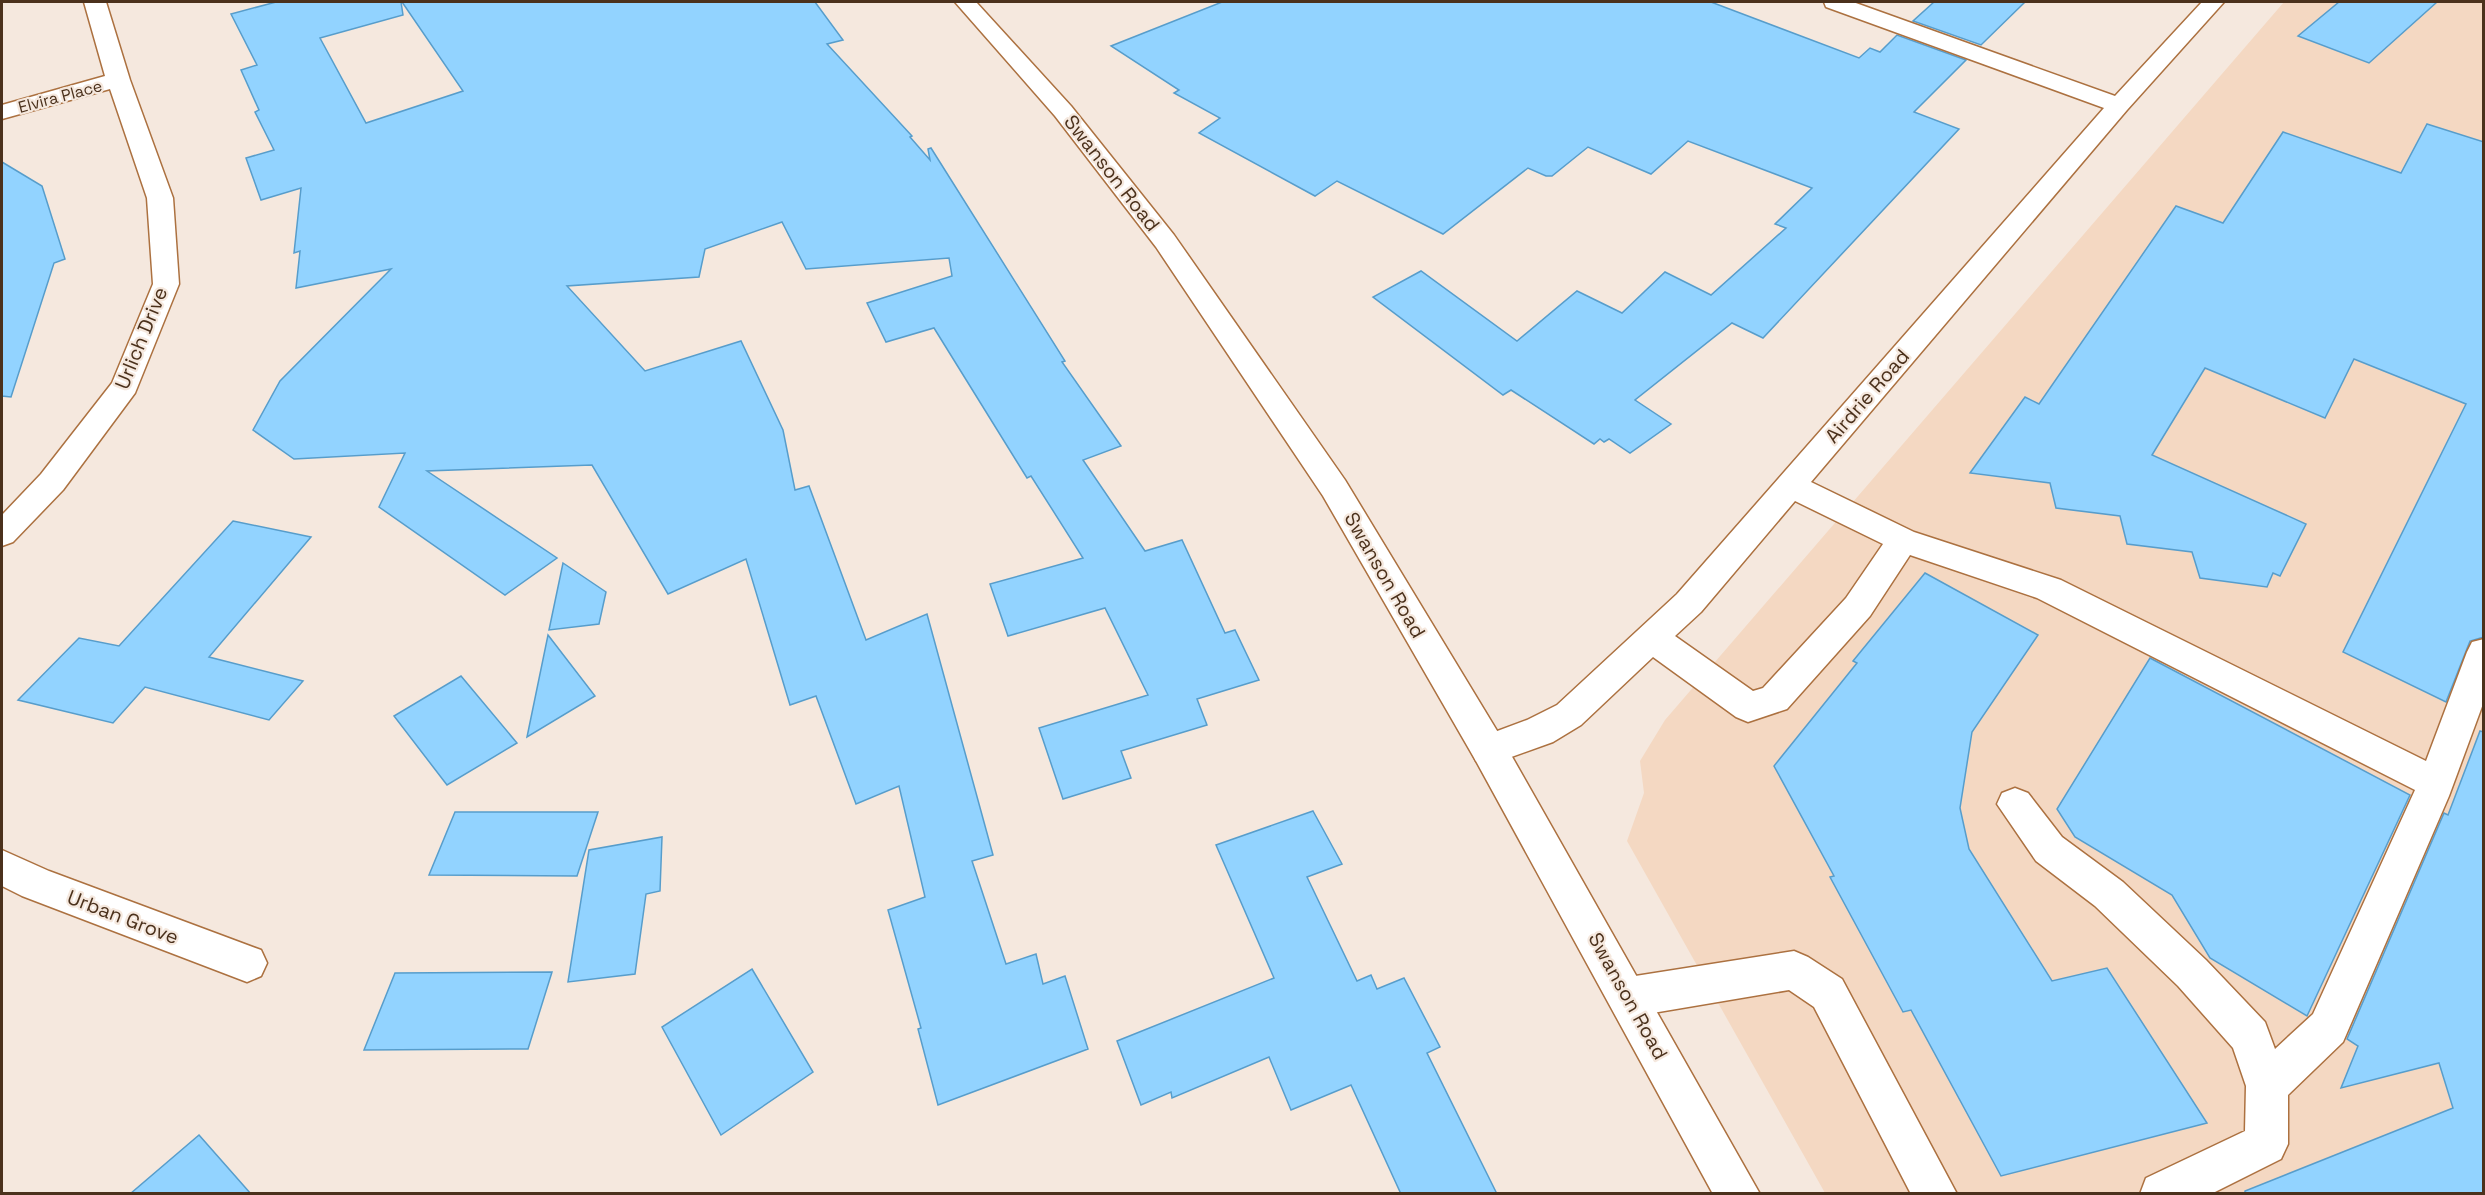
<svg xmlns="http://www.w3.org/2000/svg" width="2485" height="1195" font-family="'Space Grotesk',sans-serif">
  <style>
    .built { fill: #f4d8c2 }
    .building { fill: #92d3ff; stroke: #579dcb; stroke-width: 1.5 }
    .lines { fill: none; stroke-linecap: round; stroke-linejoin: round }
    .minor-casing { stroke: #ac7140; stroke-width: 3 }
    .major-casing { stroke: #ac7140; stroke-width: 3 }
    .minor { fill: #fff; fill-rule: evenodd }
    .major { fill: #fff; fill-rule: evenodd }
    .labels { text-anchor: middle; stroke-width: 4.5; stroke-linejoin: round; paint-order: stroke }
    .far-street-label { font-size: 16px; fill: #4b311c; stroke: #f5e8de }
    .street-label { font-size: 20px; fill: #4b311c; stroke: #f5e8de }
  </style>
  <rect width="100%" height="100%" fill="#f5e8de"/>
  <polygon class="built" points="2284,2 2483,2 2483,1193 1825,1193 1627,841 1644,793 1640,761 1665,720"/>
  <g class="building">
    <polygon points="276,2 401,2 403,15 320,38 366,123 463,91 402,2 815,2 843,40 827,44 912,136 910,137 930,160 928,149 931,148 1065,361 1062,362 1121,446 1083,460 1145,551 1182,540 1225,633 1235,630 1259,680 1197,699 1207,725 1121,751 1131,778 1063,799 1039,728 1148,695 1105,608 1008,636 990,584 1083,558 1031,476 1027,478 934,328 886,342 867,303 952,276 949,258 806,269 782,222 705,249 699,277 567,286 645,371 741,341 783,430 795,490 809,486 866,640 927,614 993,855 972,861 1006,964 1036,954 1043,984 1065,976 1088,1049 938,1105 918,1029 921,1028 888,910 925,897 899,786 856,804 816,696 790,705 746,559 668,594 592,465 427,471 557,558 505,595 379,507 405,453 294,459 253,430 280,381 391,269 296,288 300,251 294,253 301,188 261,200 246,158 274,150 255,112 259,110 241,70 257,65 231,14"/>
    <polygon points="1222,2 1711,2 1859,58 1870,48 1880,52 1897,35 1966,60 1914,112 1959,129 1763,338 1732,323 1635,400 1671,424 1630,453 1609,439 1604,442 1600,439 1594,444 1511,390 1503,395 1373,297 1421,271 1517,341 1577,291 1622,313 1665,272 1711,295 1786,228 1775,224 1812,188 1688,141 1651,174 1588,147 1552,176 1546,176 1528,168 1443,234 1337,181 1315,196 1199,133 1220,118 1174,93 1179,90 1111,46"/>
    <polygon points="1934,2 2025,2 1981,45 1913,21"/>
    <polygon points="2339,2 2437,2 2369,63 2298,36"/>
    <polygon points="2427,124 2484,142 2484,637 2470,641 2446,702 2343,652 2466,404 2354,359 2325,418 2205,368 2152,455 2306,524 2280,576 2273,573 2267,587 2200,578 2192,552 2127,544 2120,516 2056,508 2050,483 1970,473 2025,397 2039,404 2176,206 2223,223 2283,132 2401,173"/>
    <polygon points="2,162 42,186 65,259 54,263 11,397 2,396"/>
    <polygon points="233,521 311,537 209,657 303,681 269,720 145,687 113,723 18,700 79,638 119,646"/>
    <polygon points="563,563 606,592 599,624 549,630"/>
    <polygon points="1925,573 2038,635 1972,732 1960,808 1969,849 2052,981 2107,968 2207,1123 2001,1176 1911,1010 1903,1012 1830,877 1834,876 1774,766 1857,663 1853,661"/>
    <polygon points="548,635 595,696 527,737"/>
    <polygon points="2150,658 2410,795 2307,1016 2210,958 2172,895 2075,837 2057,809"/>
    <polygon points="461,676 517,743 447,785 394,716"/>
    <polygon points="2480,731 2484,732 2484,1194 2245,1194 2245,1191 2453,1108 2439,1063 2341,1088 2358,1046 2347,1039 2444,813 2448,815"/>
    <polygon points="1313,811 1342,864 1307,877 1357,981 1371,975 1377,989 1404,978 1440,1047 1427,1053 1497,1194 1401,1194 1351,1085 1291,1110 1269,1057 1172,1098 1171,1092 1141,1105 1117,1041 1274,978 1216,845"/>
    <polygon points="455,812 598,812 577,876 429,875"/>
    <polygon points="662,837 660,891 646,894 635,974 568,982 589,850"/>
    <polygon points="752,969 813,1072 721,1135 662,1027"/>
    <polygon points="552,972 528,1049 364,1050 395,973"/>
    <polygon points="199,1135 251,1194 130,1194"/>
  </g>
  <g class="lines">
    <defs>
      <g id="minor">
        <polygon points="84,2 106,2 130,80 173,198 179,284 135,393 63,490 13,542 2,546 2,515 41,474 112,383 153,284 147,198 110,89 2,119 2,105 105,76"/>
        <path d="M1824 2H1853L2115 96 2202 2H2224L2127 110 1811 482 1914 532 2061 580 2426 761 2467 652 2472 642 2484 639V701L2449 796 2343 1042 2288 1095V1144L2281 1159 2211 1194H2140L2146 1178 2245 1131 2246 1086 2233 1048 2178 986 2095 906 2036 861 1997 804 2002 793 2015 788 2028 793 2062 837 2123 882 2206 960 2265 1022 2275 1049 2313 1014 2415 790 2037 598 1910 555 1870 616 1787 709 1748 722 1736 717 1653 657 1581 725 1553 742 1489 765 1476 761 1471 750 1476 739 1527 720 1557 705 1677 594 2104 108 1826 7ZM1795 501 1883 544 1846 598 1763 688 1753 691 1675 636 1701 612Z"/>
        <polygon points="2,850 49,871 261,950 267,963 261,976 247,982 22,896 2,886"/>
        <polygon points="1794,951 1808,957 1842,979 1957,1194 1911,1194 1814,1007 1789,990 1629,1017 1615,1011 1609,997 1615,983 1629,977"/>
      </g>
      <polygon id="major" points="955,2 976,2 1071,106 1174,235 1345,480 1502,739 1760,1194 1713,1194 1476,761 1323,496 1156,247 1055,116"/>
    </defs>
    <use href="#minor" class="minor-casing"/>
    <use href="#major" class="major-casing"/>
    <use href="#minor" class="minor"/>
    <use href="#major" class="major"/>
  </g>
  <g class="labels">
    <g class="far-street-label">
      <text transform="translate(60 96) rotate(-15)" y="6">Elvira Place</text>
    </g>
    <g class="street-label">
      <text transform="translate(1112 173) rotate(52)" y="7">Swanson Road</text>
      <text transform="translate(141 338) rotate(-68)" y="7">Urlich Drive</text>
      <text transform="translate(1867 396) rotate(-49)" y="7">Airdrie Road</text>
      <text transform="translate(1385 575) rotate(60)" y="7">Swanson Road</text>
      <text transform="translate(123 917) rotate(21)" y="7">Urban Grove</text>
      <text transform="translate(1628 996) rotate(61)" y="7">Swanson Road</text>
    </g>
  </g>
  <rect width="2485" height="1195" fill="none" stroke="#4b311c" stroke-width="6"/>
</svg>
